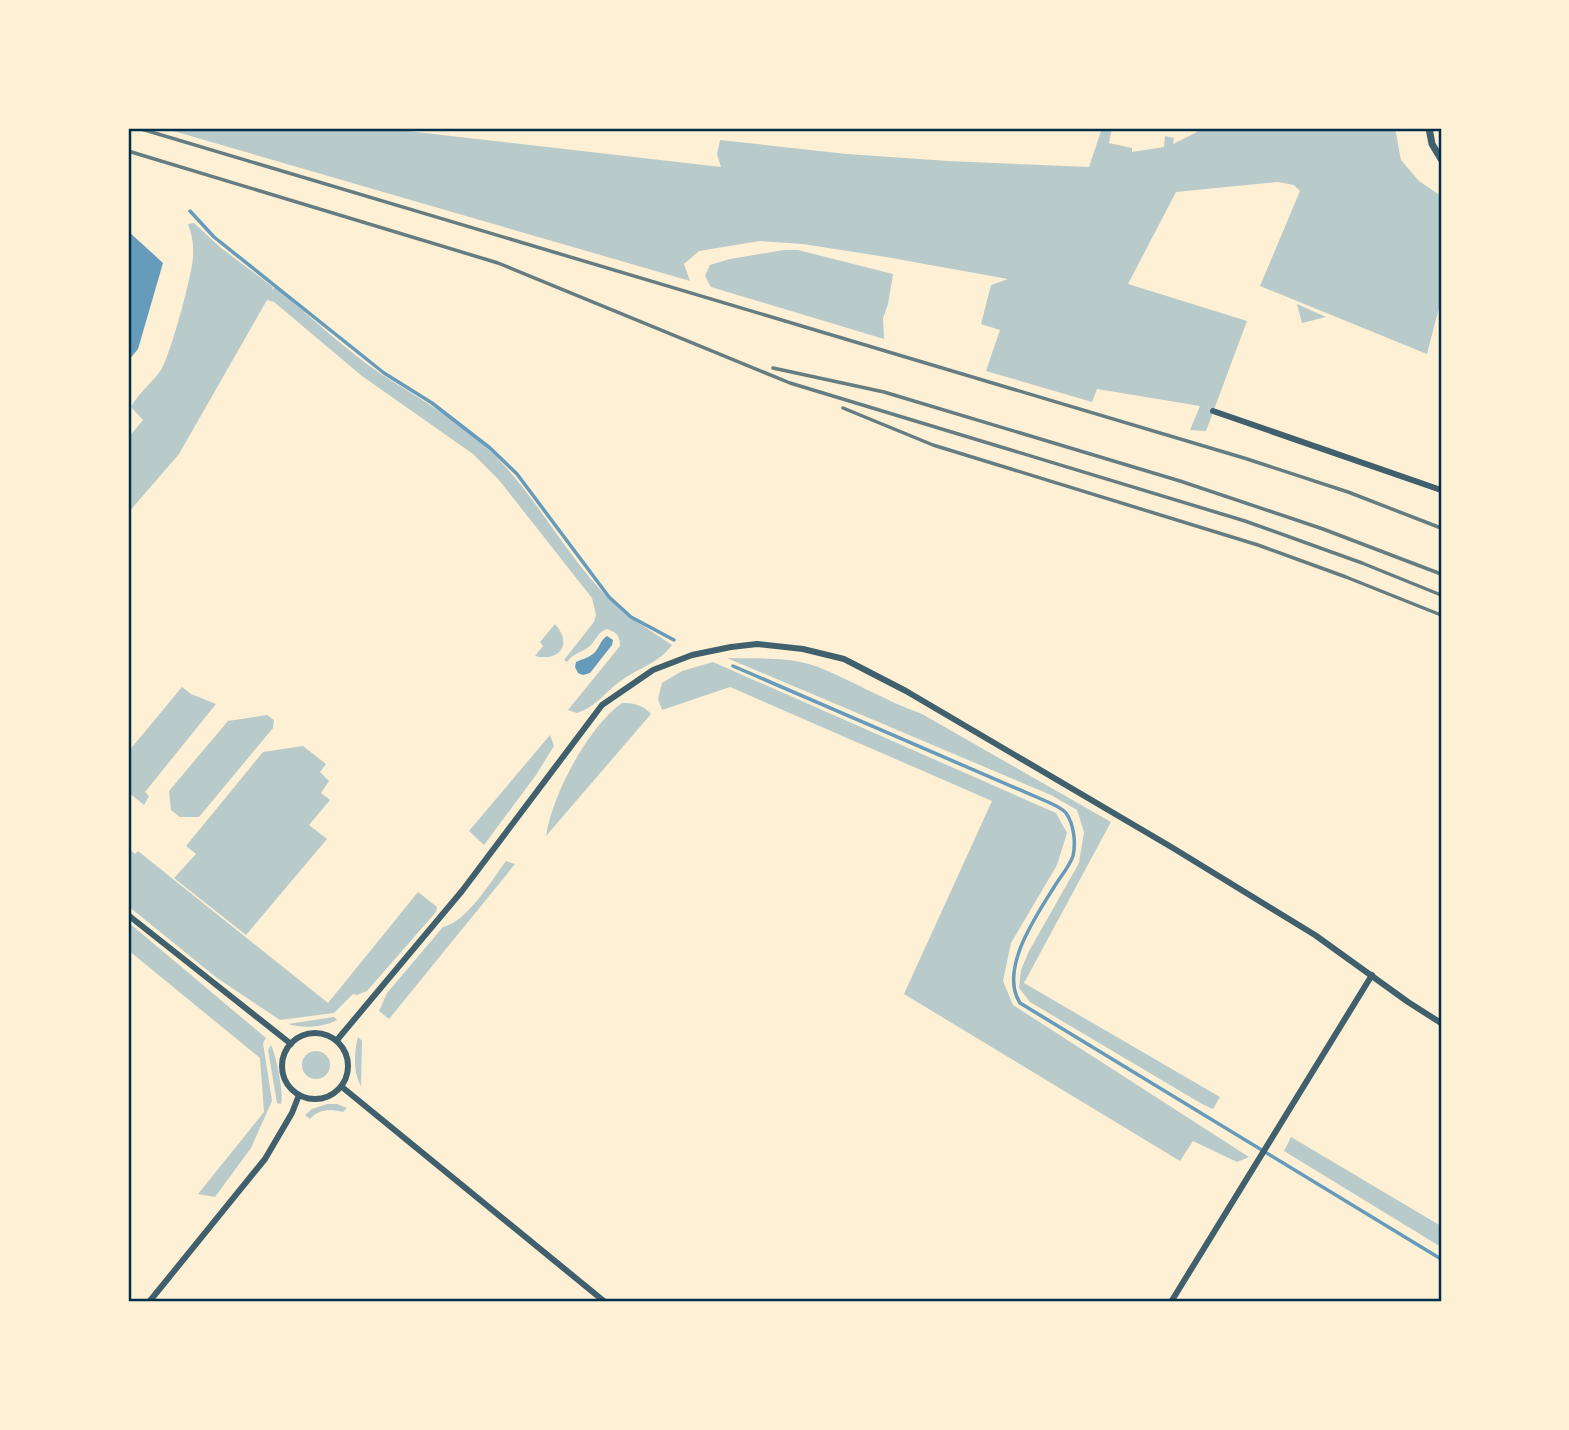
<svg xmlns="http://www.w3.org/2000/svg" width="1569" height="1430" font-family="'Exo 2',sans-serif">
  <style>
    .green { fill: #b9caca }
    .water { fill: #669bbc }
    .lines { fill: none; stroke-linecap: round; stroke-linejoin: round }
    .stream { stroke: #669bbc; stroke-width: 3.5 }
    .minor { stroke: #3f606c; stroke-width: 6 }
    .tertiary { stroke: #3f606c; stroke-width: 7 }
    .rail { stroke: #657d81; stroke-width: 3.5 }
    .neatline { fill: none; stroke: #003049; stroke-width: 2.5 }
  </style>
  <rect width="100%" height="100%" fill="#fdf0d5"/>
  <g class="green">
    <polygon points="163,128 381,128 721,167 717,154 720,140 847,154 948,161 1089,167 1102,128 1112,128 1109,143 1132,148 1132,152 1164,147 1165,136 1174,138 1173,144 1195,133 1202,128 1395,128 1401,160 1419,181 1441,196 1441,300 1427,354 1260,286 1300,191 1294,185 1278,182 1176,192 1128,284 1247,321 1206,431 1190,430 1200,406 1097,389 1092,402 986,371 1000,330 981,324 991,285 1008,279 886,257 803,244 760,241 699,251 684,264 690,281"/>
    <path d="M194 223 221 248 273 287 272 290 275 287C309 315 342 347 378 372 415 396 455 418 487 448 531 489 558 542 597 586 618 611 645 627 672 645 660 662 639 668 622 680 606 691 596 707 577 713L568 710 620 646C620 635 616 632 607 629 597 633 597 638 591 645 583 653 575 651 567 662L564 660 594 622 596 615 592 598 499 480 473 454 362 376 274 302 267 300 179 454 128 513V438L143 420 131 407C139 392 152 383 161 370 170 357 193 272 193 256 194 244 192 235 188 224Z"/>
    <polygon points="784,250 798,250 893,274 888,304 883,318 884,339 711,287 705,276 710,265 730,259"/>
    <polygon points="1297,304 1326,317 1302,323"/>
    <path d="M555 624C573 644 560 662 535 656L543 646 540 642Z"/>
    <path d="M727 658C757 659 790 656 818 667 853 681 886 701 922 714L1111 822 1024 983 1220 1097 1213 1109 1202 1104 1030 1002 1019 988 1021 970 1029 951 1079 863 1084 832 1077 810 1051 795Z"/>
    <polygon points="713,662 1056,813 1067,833 1057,865 1011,943 1003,981 1013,1005 1249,1157 1237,1162 1193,1141 1180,1161 904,994 992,801 730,687 662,710 658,699 662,683 682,671"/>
    <polygon points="182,687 191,694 216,704 145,792 149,796 144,805 128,792 128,752"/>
    <path d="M622 703C634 703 643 705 651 714L546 836C552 795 588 727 622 703Z"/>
    <polygon points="267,715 274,720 273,728 199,817 180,817 171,810 169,791 228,721"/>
    <polygon points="550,735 554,746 536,775 484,845 469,831"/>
    <polygon points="303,746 326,764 320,772 329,781 321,793 330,800 309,825 327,839 246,935 174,878 196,854 186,846 263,752"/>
    <polygon points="128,848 135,854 138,851 328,1003 418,892 437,907 436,912 367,991 357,995 353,994 334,1013 280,1020 217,978 128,906"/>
    <path d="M506 861 515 864 389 1019 379 1011 387 993 443 927C468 921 491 881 506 861Z"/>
    <polygon points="128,922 266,1038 263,1043 272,1101 251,1148 215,1197 198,1194 264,1112 260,1058 128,950"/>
    <path d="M334 1017 337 1020C324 1027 303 1029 288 1024Z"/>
    <path d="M358 1037 362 1041 361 1086C353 1073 354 1051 358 1037Z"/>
    <path d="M271 1045C276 1055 284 1093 281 1104L277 1103 268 1050Z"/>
    <circle cx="316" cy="1065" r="14"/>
    <path d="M327 1104H337L347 1108 343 1112C331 1109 318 1109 310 1119L305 1115 312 1109Z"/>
    <polygon points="1291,1137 1441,1226 1441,1247 1284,1151"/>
  </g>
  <g class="water">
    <polygon points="128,231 163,263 138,349 128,361"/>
    <path d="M607 636 613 640 612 645 590 673 583 675 578 673 575 667 576 662C582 659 588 658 593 654 600 648 600 640 607 636Z"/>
  </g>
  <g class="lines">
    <g class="stream">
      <polyline points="190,211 214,237 384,373 432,403 490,448 517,474 609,597 631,617 674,640"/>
      <path d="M733 666 1048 802C1054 805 1062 808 1066 813 1074 824 1076 843 1073 856 1070 865 1062 875 1056 884 1038 913 998 969 1020 1003L1441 1259"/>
    </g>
    <g class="minor">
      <polyline points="1213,411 1441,490"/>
      <polyline points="128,915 291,1044"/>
      <circle cx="315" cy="1066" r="33"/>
      <polyline points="337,1040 462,891 602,705 653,670 692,655 731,647 757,644 803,649 844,659 906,691 1173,848 1315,935 1408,1002 1441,1023"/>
      <polyline points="342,1087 605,1302"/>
      <polyline points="149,1302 265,1159 292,1113 299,1095"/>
      <polyline points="1171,1302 1372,975"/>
    </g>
    <polyline class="tertiary" points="1429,128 1432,144 1441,159"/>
    <g class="rail">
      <polyline points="138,128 1244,458 1348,492 1441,528"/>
      <polyline points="128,151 498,263 790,383 1245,521 1362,563 1441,595"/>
      <polyline points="773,368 884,392 1180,481 1323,529 1441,574"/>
      <polyline points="843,408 933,445 1258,545 1346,577 1441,615"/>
    </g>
  </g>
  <rect width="1569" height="1430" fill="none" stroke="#fdf0d5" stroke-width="259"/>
  <rect x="130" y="130" width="1310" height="1170" class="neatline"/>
</svg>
